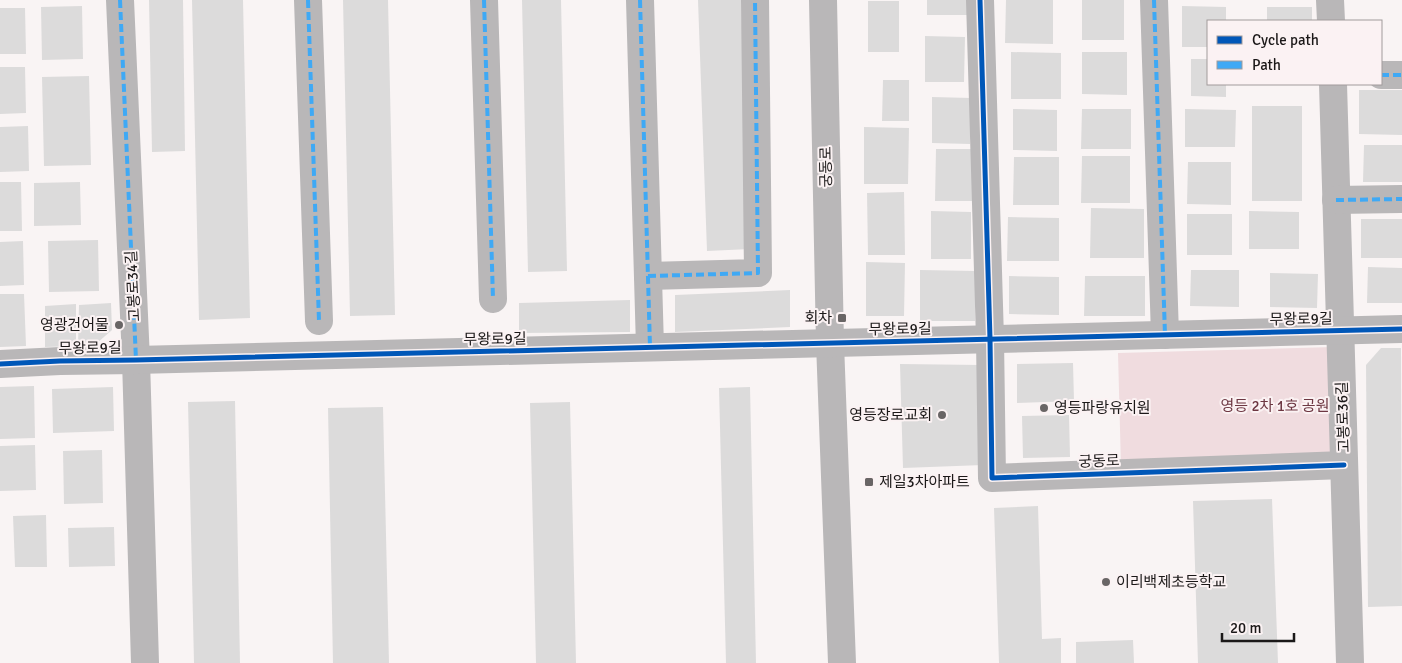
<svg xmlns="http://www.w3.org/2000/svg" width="1402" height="663" font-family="Signika,'Noto Sans KR',sans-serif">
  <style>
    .green { fill: #f0dcdf }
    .building { fill: #dcdbdb }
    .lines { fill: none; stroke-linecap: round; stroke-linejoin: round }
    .minor { stroke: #b9b7b8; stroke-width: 28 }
    .quiet { stroke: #3fa9f5; stroke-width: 4; stroke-dasharray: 8 4; stroke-linecap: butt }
    .cycleway-casing { stroke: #fbf2f3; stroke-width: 8 }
    .cycleway { stroke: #0057b8; stroke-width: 5 }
    .poi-dot { fill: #696565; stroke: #fbf2f3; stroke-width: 2 }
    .labels { text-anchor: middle; stroke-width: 4; stroke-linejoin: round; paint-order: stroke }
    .street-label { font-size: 15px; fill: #1b1818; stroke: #fbf2f3 }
    .poi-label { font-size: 15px; fill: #1b1818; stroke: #fbf2f3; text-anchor: end }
    .park-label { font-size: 15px; fill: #6d3742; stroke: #fbf2f3 }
  </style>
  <rect width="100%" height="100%" fill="#f9f4f4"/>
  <polygon class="green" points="1333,347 1333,463 1121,467 1118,353"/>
  <g class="building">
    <polygon points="149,0 183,0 185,151 152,152"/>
    <polygon points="192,0 243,0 250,318 199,320"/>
    <polygon points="343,0 388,0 395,315 350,316"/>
    <polygon points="522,0 561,0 567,271 528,272"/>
    <polygon points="698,0 741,0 750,249 707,251"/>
    <rect x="927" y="0" width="43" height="15"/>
    <polygon points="1006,0 1053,0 1053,44 1005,43"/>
    <rect x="1082" y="0" width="42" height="40"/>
    <rect x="868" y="1" width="31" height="51"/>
    <polygon points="82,6 83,59 42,60 41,7"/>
    <polygon points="1182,6 1226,7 1226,21 1208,21 1208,47 1182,47"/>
    <rect x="1267" y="7" width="45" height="14"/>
    <polygon points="0,8 25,8 26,54 0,54"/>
    <polygon points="925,36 965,37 964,82 925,82"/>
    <polygon points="1011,52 1061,53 1061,99 1011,99"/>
    <polygon points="1082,52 1127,52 1127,95 1082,94"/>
    <polygon points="1191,59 1208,59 1208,84 1226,84 1226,97 1191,96"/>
    <polygon points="0,67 25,67 26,113 0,114"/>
    <polygon points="89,76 91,165 44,166 42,77"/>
    <polygon points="883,80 909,80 909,121 882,121"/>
    <polygon points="1359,90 1402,90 1402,135 1359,134"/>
    <polygon points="932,97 971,98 970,144 932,143"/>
    <rect x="1252" y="106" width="50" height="95"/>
    <polygon points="1013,109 1057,110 1057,151 1013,150"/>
    <polygon points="1082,109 1131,109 1131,149 1081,149"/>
    <polygon points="1185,109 1236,110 1235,147 1185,147"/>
    <polygon points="28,126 29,171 0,172 0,127"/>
    <polygon points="864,127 909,128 908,184 864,184"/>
    <polygon points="1364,145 1402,145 1402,182 1363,182"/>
    <polygon points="936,149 973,149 972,201 935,201"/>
    <polygon points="1082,156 1130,156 1130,203 1081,203"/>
    <polygon points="1014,157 1059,157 1059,205 1013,205"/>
    <polygon points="1188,162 1231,162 1231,205 1187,204"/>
    <polygon points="0,182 21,182 22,231 0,231"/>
    <polygon points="80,182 81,225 34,226 34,183"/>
    <polygon points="904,192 905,255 868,255 867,193"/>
    <polygon points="1091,208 1144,209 1144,258 1090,258"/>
    <polygon points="931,211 971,212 971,259 931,259"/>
    <polygon points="1249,211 1299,212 1299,249 1249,249"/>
    <rect x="1187" y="214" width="45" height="41"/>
    <polygon points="1008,217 1059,218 1059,261 1007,261"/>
    <rect x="1361" y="219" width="41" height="39"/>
    <polygon points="98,240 99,291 49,292 48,241"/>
    <polygon points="23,241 24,285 0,286 0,242"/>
    <polygon points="866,262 905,263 904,316 866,316"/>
    <polygon points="1368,267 1402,268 1402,303 1367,303"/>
    <polygon points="920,270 975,271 975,321 920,321"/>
    <polygon points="1191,270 1239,270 1239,307 1190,306"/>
    <polygon points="1270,273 1318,274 1317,308 1270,307"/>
    <polygon points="1009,276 1059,277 1059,315 1009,314"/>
    <polygon points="1085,276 1145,276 1145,316 1084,316"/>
    <polygon points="790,290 790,327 675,332 675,295"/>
    <polygon points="0,294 24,294 26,346 0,347"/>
    <polygon points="630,300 630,332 519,333 519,303"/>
    <polygon points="111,303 112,330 97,343 78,345 79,305"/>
    <polygon points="76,304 76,346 45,347 45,306"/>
    <polygon points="1381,348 1401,348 1402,606 1368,607 1366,365"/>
    <polygon points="1073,363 1074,401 1017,403 1017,364"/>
    <polygon points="900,364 981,365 983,465 903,468"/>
    <polygon points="34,386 35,438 0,439 0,387"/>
    <polygon points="113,387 114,431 53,433 52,389"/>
    <polygon points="750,387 756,663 726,663 719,388"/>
    <polygon points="235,401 240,663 194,663 188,402"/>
    <polygon points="570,402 576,663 536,663 530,403"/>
    <polygon points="383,407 389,663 333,663 328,408"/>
    <polygon points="1069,415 1070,457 1023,458 1022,416"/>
    <polygon points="35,445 36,490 0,491 0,446"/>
    <polygon points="102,450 103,503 64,504 63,451"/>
    <polygon points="1272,499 1278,663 1198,663 1193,501"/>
    <polygon points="1038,506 1042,639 1061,638 1061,663 999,663 994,508"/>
    <polygon points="46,515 47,567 15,567 13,516"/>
    <polygon points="114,527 115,566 69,567 68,528"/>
    <polygon points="1133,640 1134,663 1076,663 1076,642"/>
  </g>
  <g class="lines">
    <g class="minor">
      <polyline points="120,0 136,360 145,663"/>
      <polyline points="308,0 319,321"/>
      <polyline points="484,0 493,299"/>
      <polyline points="640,0 650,347"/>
      <polyline points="823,0 830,343 842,663"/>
      <polyline points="980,0 990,339 992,478 1344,465"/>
      <polyline points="1154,0 1165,335"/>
      <polyline points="1330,0 1331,21"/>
      <polyline points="1381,75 1402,75"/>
      <polyline points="1333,84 1350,663"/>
      <polyline points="1336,200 1402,199"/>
      <polyline points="648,276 758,273 755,0"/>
      <polyline points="0,364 60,361 136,360 1402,329"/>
    </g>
    <g class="quiet">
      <polyline points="120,0 136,360"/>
      <polyline points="308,0 319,321"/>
      <polyline points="484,0 493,299"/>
      <polyline points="640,0 650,347"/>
      <polyline points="1154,0 1165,335"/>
      <polyline points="1381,75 1402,75"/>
      <polyline points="1336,200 1402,199"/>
      <polyline points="648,276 758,273 755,0"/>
    </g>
    <defs>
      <g id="cycleway">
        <polyline points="980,0 990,339 992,478 1344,465"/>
        <polyline points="0,364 60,361 136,360 1402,329"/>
      </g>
    </defs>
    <use href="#cycleway" class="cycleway-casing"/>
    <use href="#cycleway" class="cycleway"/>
  </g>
  <g class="poi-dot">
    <rect x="837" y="313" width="10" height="10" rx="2.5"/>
    <circle cx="119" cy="325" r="5"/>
    <circle cx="1044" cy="408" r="5"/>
    <circle cx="942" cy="415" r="5"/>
    <rect x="864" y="477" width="10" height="10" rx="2.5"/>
    <circle cx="1106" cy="582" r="5"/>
  </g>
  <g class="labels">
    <g class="street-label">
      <text transform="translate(826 167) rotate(-91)" y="5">궁동로</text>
      <text transform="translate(133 286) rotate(-93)" y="5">고봉로34길</text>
      <text transform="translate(1301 319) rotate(-1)" y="5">무왕로9길</text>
      <text transform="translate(900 329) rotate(-1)" y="5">무왕로9길</text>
      <text transform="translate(495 339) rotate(-1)" y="5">무왕로9길</text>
      <text transform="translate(90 348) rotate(-1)" y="5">무왕로9길</text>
      <text transform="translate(1343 417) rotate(-92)" y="5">고봉로36길</text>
      <text transform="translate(1099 461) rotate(-2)" y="5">궁동로</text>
    </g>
    <g class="poi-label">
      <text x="832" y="323">회차</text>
      <text x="109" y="330">영광건어물</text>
      <text x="1054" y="413" text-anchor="start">영등파랑유치원</text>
      <text x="932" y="420">영등장로교회</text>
      <text x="879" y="487" text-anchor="start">제일3차아파트</text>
      <text x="1116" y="587" text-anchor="start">이리백제초등학교</text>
    </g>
    <g class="park-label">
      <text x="1275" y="411">영등 2차 1호 공원</text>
    </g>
  </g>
  <rect x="1207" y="20" width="175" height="65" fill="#fbf2f3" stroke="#a19b9b"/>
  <rect x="1217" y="36" width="25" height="8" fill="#0057b8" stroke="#a19b9b"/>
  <text x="1252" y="45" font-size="15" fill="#1b1818">Cycle path</text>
  <rect x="1217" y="61" width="25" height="8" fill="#3fa9f5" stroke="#a19b9b"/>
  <text x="1252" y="70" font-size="15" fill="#1b1818">Path</text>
  <path d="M1222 633v8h72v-8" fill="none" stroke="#1b1818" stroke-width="2.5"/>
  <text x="1230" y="633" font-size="15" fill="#1b1818" stroke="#fbf2f3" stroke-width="4" paint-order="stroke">20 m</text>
</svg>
